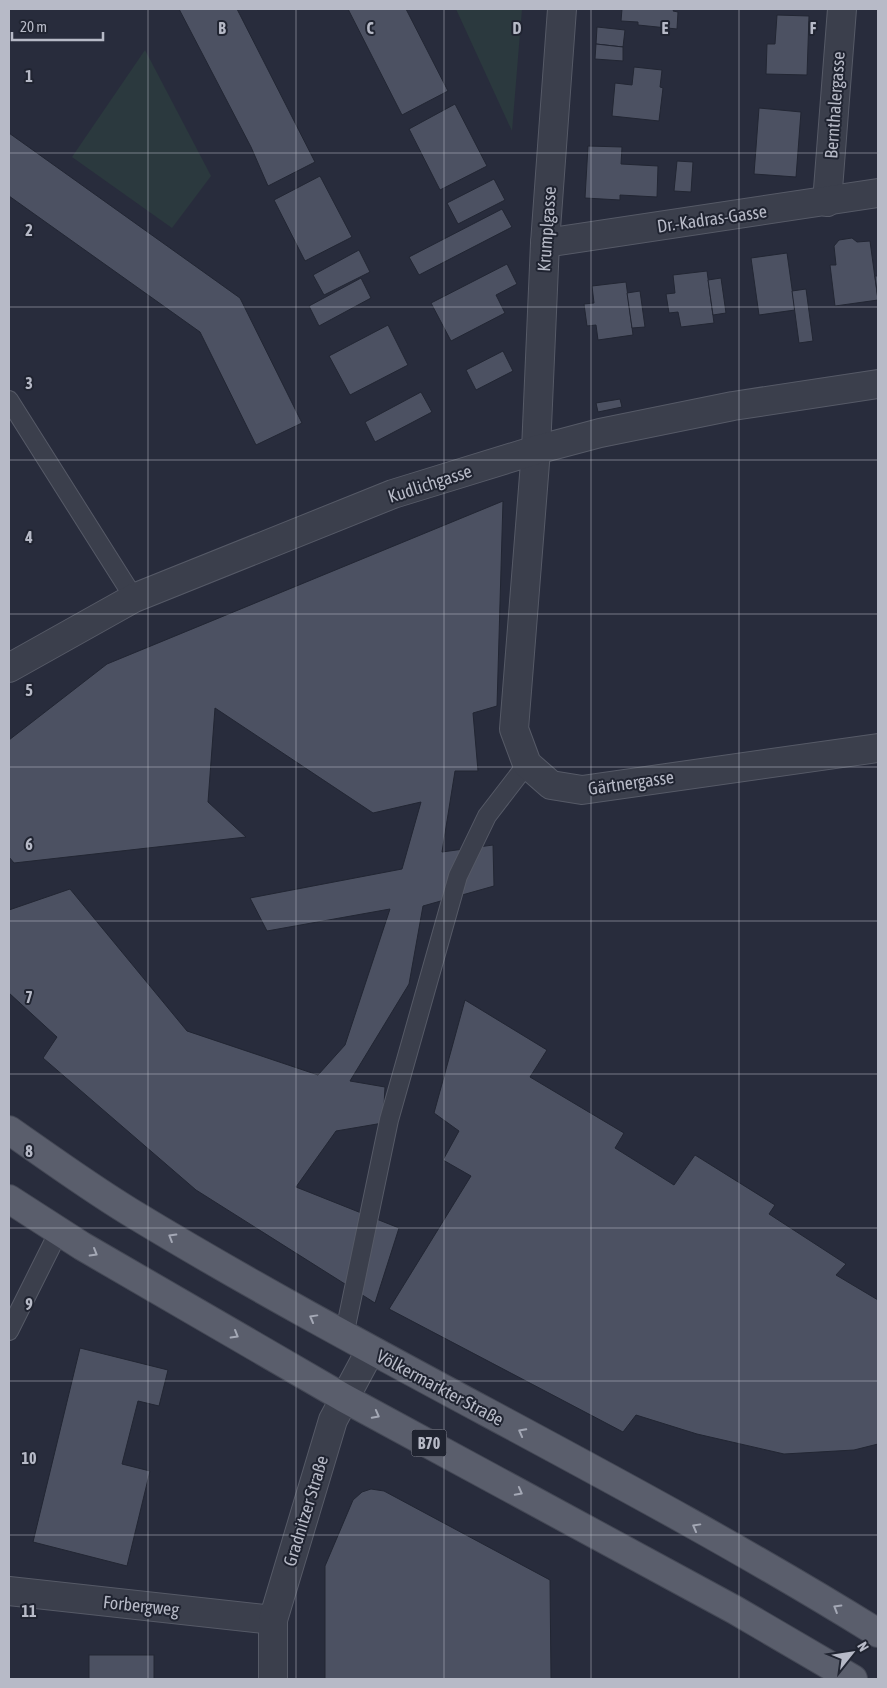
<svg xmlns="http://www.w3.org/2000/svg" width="887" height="1688" font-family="'Asap Condensed',sans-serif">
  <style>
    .green { fill: #2b393e }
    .building { fill: #4c5162; stroke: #222633 }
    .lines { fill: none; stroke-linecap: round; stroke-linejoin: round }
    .service-casing { stroke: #565a67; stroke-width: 20 }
    .minor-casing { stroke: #565a67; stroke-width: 30 }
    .primary-casing { stroke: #444855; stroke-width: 30 }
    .service { stroke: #3b3f4c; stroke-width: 18 }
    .minor { stroke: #3b3f4c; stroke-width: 28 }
    .primary { stroke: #5a5e6c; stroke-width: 28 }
    .oneway { stroke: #a4a8b5 }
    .grid { fill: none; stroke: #b7bac7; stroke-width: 1; stroke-opacity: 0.55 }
    .labels { text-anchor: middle; stroke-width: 4; stroke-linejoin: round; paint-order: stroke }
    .shield { fill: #202431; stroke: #8a8d9a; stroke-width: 1 }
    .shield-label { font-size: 16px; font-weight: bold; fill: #b7bac7 }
    .street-label { font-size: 18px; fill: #b7bac7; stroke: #202431 }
    .grid-label { font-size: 16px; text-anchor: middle; font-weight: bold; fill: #b7bac7; stroke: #202431; stroke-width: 4; stroke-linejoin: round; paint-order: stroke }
  </style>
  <rect width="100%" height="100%" fill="#282c3c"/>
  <g class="green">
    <polygon points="456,9 522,9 512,131"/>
    <polygon points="145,50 211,176 172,228 72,157"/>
  </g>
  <g class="building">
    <polygon points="179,9 237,9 315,162 268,186 251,147"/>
    <polygon points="348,9 406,9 448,91 402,115"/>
    <polygon points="622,9 674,9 673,11 678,12 677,29 638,25 638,22 621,21"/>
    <polygon points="777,15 809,16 807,75 766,74 767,44 775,44"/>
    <polygon points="597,27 625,30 623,47 596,44"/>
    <polygon points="596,44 623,47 623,61 595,59"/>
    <polygon points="634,67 662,70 660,87 663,88 659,121 612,116 615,83 632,85"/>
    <polygon points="455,104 487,166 440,190 409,129"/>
    <polygon points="759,108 801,112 796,177 754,174"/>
    <polygon points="9,133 240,298 302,423 256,445 200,332 9,196"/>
    <polygon points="588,146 622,147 621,164 658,166 657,197 620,195 620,200 585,198"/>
    <polygon points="677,161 693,162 691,192 674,191"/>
    <polygon points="320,176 352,237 305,261 274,200"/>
    <polygon points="494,179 505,200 458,224 447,203"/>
    <polygon points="502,209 512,227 419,275 409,257"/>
    <polygon points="852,238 857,242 870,241 878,300 835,306 830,265 836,265 834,246 839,240"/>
    <polygon points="359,250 370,272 324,295 313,275"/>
    <polygon points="787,253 795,310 759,315 751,258"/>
    <polygon points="507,264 517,284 496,295 505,313 451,341 431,303"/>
    <polygon points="707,271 714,323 681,327 678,312 669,313 666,294 675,293 673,275"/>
    <polygon points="875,276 878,276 878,299"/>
    <polygon points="361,278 371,298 319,326 309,306"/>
    <polygon points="721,278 726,313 713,315 708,280"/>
    <polygon points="626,282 633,335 598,340 596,325 587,326 584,304 594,303 592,286"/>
    <polygon points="806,289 813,341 799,343 792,291"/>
    <polygon points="640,291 645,327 632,328 627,293"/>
    <polygon points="388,325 408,365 350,395 329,356"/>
    <polygon points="503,351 513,371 476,390 466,370"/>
    <polygon points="421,392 432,412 375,442 365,422"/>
    <polygon points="620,399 622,407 598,412 596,403"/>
    <polygon points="503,501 497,706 473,713 478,771 455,771 442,852 493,845 494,886 423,906 409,984 350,1081 385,1087 383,1123 336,1131 296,1187 399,1228 375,1303 196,1190 43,1058 57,1037 9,993 9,910 70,889 187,1031 318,1075 345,1045 390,909 267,931 250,898 402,869 421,802 373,813 215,708 208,802 246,837 14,863 9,857 9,740 107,664"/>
    <polygon points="465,1000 547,1050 530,1077 624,1133 615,1148 674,1185 695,1155 775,1205 769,1214 846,1264 836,1275 878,1300 878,1444 854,1450 784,1454 697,1434 636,1415 623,1432 389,1309 471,1176 443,1160 459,1131 434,1113"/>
    <polygon points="80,1348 168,1370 159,1406 138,1401 122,1464 150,1471 127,1566 33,1542"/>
    <polygon points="371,1489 384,1491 550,1580 551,1679 325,1679 325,1566 353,1500 362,1492"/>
    <rect x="89" y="1655" width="65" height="24"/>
  </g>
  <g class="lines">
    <defs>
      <g id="service">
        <polyline points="9,400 134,598"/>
        <polyline points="9,1331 59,1231"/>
        <polyline points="344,1336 389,1120 458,876 487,816 527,764"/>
      </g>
      <g id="minor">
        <polyline points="562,9 545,243 536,450 514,729 527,764 551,785 582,790 878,748"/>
        <polyline points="827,202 842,9"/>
        <polyline points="545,243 878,193"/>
        <polyline points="9,668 134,598 393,494 536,450 600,433 733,406 878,384"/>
        <polyline points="9,1591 273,1620"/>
        <polyline points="273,1679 273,1620 333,1420 370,1351"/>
      </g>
      <g id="primary">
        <path d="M9 1130C49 1158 89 1187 130 1212 375 1361 635 1482 878 1633"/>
        <polyline points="9,1199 82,1246 344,1398 735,1610 853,1679"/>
      </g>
    </defs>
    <use href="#service" class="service-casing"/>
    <use href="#minor" class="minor-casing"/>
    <use href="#primary" class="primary-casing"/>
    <use href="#service" class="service"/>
    <use href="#minor" class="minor"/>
    <use href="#primary" class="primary"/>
  </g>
  <defs><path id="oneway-chevron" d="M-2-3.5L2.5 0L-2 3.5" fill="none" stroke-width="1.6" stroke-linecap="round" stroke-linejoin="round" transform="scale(1.25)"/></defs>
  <g class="oneway">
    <use href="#oneway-chevron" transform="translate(172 1237) rotate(-149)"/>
    <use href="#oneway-chevron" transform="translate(94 1253) rotate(30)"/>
    <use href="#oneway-chevron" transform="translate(313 1318) rotate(-151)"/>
    <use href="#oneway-chevron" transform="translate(235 1335) rotate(30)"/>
    <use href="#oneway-chevron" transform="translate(376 1415) rotate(28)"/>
    <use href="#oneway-chevron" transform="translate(522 1432) rotate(-152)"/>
    <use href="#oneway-chevron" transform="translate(519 1492) rotate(28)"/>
    <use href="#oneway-chevron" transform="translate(696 1527) rotate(-151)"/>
    <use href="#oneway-chevron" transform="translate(837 1608) rotate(-149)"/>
  </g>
  <path class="grid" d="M148 9V1679M296 9V1679M444 9V1679M591 9V1679M739 9V1679M9 153H878M9 307H878M9 460H878M9 614H878M9 767H878M9 921H878M9 1074H878M9 1228H878M9 1381H878M9 1535H878"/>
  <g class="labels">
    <rect class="shield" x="411.5" y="1429.5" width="35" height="27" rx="4"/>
    <g class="shield-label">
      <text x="429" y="1449">B70</text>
    </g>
    <g class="street-label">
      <text transform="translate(835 105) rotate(-86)" y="6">Bernthalergasse</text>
      <text transform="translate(712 219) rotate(-8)" y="6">Dr.-Kadras-Gasse</text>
      <text transform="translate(547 229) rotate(-86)" y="6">Krumplgasse</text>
      <text transform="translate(430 484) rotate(-18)" y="6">Kudlichgasse</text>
      <text transform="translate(631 783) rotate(-8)" y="6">Gärtnergasse</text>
      <text transform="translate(440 1388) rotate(28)" y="6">Völkermarkter Straße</text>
      <text transform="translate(306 1511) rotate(-73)" y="6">Gradnitzer Straße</text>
      <text transform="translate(141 1606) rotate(6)" y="6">Forbergweg</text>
    </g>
  </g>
  <g class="grid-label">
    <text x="222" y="34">B</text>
    <text x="370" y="34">C</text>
    <text x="517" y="34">D</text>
    <text x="665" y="34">E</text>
    <text x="813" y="34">F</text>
    <text x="29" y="82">1</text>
    <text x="29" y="236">2</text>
    <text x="29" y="389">3</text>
    <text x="29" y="543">4</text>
    <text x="29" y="696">5</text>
    <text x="29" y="850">6</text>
    <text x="29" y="1003">7</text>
    <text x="29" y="1157">8</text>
    <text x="29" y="1310">9</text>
    <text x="29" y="1464">10</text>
    <text x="29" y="1617">11</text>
  </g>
  <rect width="887" height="1688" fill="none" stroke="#b7bac7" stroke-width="20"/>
  <g transform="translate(852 1653) rotate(60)" stroke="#202431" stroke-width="4" paint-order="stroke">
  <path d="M0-4L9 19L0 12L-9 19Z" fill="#b7bac7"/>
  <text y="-8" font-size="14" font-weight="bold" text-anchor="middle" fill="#b7bac7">N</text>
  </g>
  <path d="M12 32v8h91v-8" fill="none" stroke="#b7bac7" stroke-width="2.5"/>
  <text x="20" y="32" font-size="15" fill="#b7bac7" stroke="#202431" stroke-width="4" paint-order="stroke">20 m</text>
</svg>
